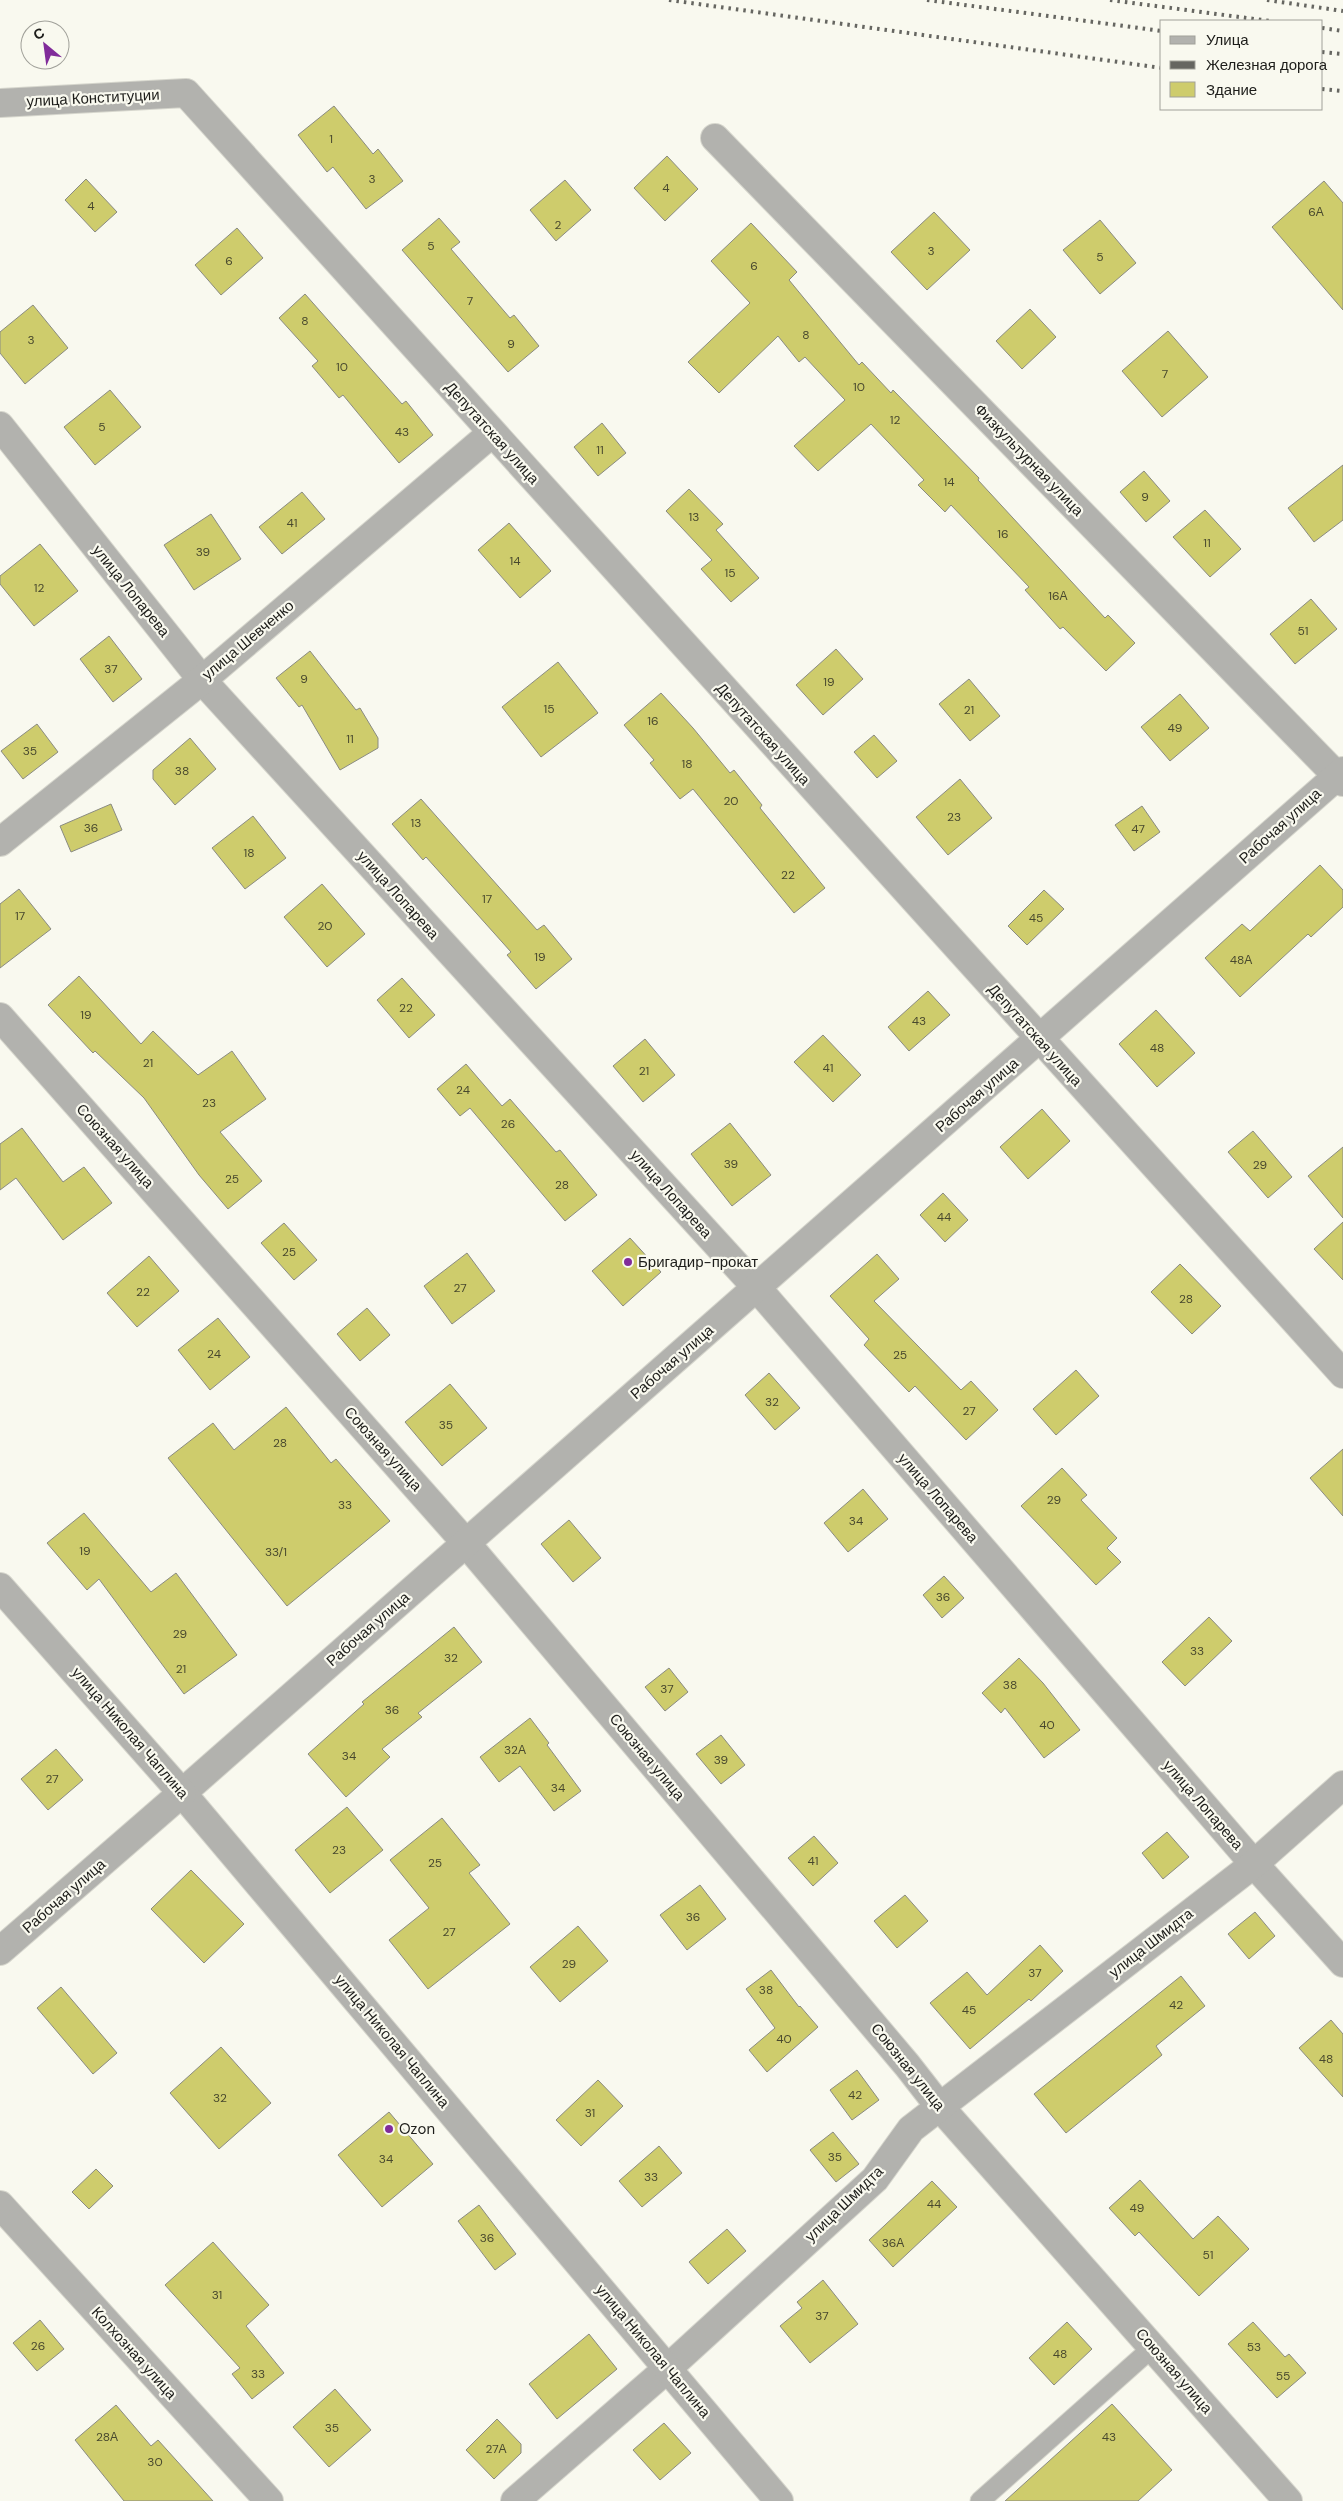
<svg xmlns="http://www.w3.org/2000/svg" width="1343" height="2501" font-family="'DM Sans',sans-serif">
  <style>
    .building { fill: #cecc6c; stroke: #8a8b82 }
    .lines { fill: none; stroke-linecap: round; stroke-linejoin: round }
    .service-casing { stroke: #d6d6cd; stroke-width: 21 }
    .minor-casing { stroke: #d6d6cd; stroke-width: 30 }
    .tertiary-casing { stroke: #d6d6cd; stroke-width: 30 }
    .service { stroke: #b2b2ae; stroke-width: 19 }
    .minor { stroke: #b2b2ae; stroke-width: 28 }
    .tertiary { stroke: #b2b2ae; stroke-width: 28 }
    .rail { stroke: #666661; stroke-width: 4; stroke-dasharray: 2.5 5; stroke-linecap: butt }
    .poi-dot { fill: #812c9a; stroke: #f9f9ef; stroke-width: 2 }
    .labels { text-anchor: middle; stroke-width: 4.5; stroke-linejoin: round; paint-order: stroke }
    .number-label { font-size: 12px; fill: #49492e }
    .street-label { font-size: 15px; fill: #1d1d1a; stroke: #f9f9ef }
    .poi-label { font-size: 15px; fill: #1d1d1a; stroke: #f9f9ef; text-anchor: start }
  </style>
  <rect width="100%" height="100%" fill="#f9f9ef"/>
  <g class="building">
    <polygon points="334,106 373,154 378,149 403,181 366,209 333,167 327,172 298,135"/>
    <polygon points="667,156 698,189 665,221 634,188"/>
    <polygon points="86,179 117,212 95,232 65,200"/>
    <polygon points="565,180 591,210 556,241 530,210"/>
    <polygon points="1324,181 1343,203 1343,310 1272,227"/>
    <polygon points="934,212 970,250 927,290 891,252"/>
    <polygon points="439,218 460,242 451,249 510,318 514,315 539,346 508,372 402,250"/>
    <polygon points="1100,220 1136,263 1100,294 1063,250"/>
    <polygon points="751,223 797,272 789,280 859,365 862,362 891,393 893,390 979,478 978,480 1105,618 1108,615 1135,643 1106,671 1063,627 1060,629 1025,590 1029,587 951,505 945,512 918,485 924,480 871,424 818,471 794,446 845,400 805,357 799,362 778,336 719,393 688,362 750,303 711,261"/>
    <polygon points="237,228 263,258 221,295 195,265"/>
    <polygon points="305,294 402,404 406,401 433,435 399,463 343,395 339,398 312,366 318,361 279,318"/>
    <polygon points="33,305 68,348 25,384 0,353 0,332"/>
    <polygon points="1030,309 1056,337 1022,369 996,341"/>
    <polygon points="1168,331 1208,377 1162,417 1122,371"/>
    <polygon points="110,390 141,427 95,465 64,427"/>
    <polygon points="602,423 626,453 598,476 574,447"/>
    <polygon points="1343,465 1343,520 1314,542 1288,508"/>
    <polygon points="1144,471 1170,501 1146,522 1120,492"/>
    <polygon points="689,489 723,524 716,530 759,578 731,602 701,569 712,560 666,511"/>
    <polygon points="302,492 325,519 282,554 259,527"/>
    <polygon points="1205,510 1241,549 1210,577 1173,537"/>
    <polygon points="211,514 241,559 194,590 164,545"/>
    <polygon points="509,523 551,571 520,598 478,550"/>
    <polygon points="40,544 78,591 34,626 0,584 0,576"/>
    <polygon points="1311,599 1337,629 1295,664 1270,634"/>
    <polygon points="109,636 142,679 113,702 80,659"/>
    <polygon points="836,649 863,679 823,715 796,685"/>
    <polygon points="310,651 356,710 360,708 378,738 378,748 340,770 302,705 299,707 276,678"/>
    <polygon points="558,662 598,713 541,757 502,707"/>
    <polygon points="969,679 1000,716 970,741 939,704"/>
    <polygon points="661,693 693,728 730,773 734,770 762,805 760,808 825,888 794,913 693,789 680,799 650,763 654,760 624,725"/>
    <polygon points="1180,694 1209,728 1170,761 1141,727"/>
    <polygon points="37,724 58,752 23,779 1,751"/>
    <polygon points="874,735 897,761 877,778 854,752"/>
    <polygon points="190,738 216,769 175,805 153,779 153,770"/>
    <polygon points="960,779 992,818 948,855 916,817"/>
    <polygon points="421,799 537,930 544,925 572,959 536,989 507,955 511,952 426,857 423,860 392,824"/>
    <polygon points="111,804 122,830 71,852 60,826"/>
    <polygon points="1142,806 1160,832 1134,851 1115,825"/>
    <polygon points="253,816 286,858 245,889 212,848"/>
    <polygon points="1320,865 1343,890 1343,907 1311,937 1308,934 1240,997 1205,958 1242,924 1250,931"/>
    <polygon points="322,884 365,934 327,967 284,917"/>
    <polygon points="19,889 51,929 0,968 0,904"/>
    <polygon points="1044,890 1064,909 1027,945 1008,926"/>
    <polygon points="79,976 141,1044 153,1031 198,1075 232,1051 266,1099 220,1132 262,1181 228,1209 199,1175 144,1098 95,1051 93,1053 48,1005"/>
    <polygon points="402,978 435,1015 409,1038 377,1000"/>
    <polygon points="928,991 950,1015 909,1051 888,1027"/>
    <polygon points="1156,1010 1195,1053 1157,1087 1119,1044"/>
    <polygon points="823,1035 861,1075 833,1102 794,1062"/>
    <polygon points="645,1039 675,1075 643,1102 613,1066"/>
    <polygon points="466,1064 502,1106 510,1099 556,1152 560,1150 597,1195 565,1221 470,1108 460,1116 437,1089"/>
    <polygon points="1042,1109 1070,1141 1028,1179 1000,1147"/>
    <polygon points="730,1123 771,1175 732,1206 691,1154"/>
    <polygon points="22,1128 63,1182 84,1167 112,1203 63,1240 16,1178 0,1190 0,1144"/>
    <polygon points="1253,1131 1292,1177 1268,1198 1228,1152"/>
    <polygon points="1343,1147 1343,1218 1308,1176"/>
    <polygon points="943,1193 968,1220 945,1242 920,1215"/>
    <polygon points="1343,1222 1343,1280 1314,1249"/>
    <polygon points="284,1223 317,1260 294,1280 261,1243"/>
    <polygon points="630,1238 661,1272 623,1306 592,1271"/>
    <polygon points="467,1253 495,1291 452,1324 424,1286"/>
    <polygon points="877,1254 899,1279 874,1301 961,1390 971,1381 998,1410 966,1440 915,1386 909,1392 864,1345 869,1339 830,1296"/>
    <polygon points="149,1256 179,1291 137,1327 107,1293"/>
    <polygon points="1180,1264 1221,1306 1192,1334 1151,1292"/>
    <polygon points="367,1308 390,1335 360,1361 337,1334"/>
    <polygon points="218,1318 250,1357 210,1390 178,1350"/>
    <polygon points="1076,1370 1099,1396 1056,1435 1033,1409"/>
    <polygon points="769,1373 800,1408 775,1430 745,1395"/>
    <polygon points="450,1384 487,1428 442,1466 405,1422"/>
    <polygon points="286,1407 331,1463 336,1459 390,1521 287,1606 168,1458 213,1423 234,1450"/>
    <polygon points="1343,1449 1343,1516 1310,1478"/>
    <polygon points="1062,1468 1087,1495 1081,1500 1117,1538 1107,1548 1121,1562 1096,1585 1021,1506"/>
    <polygon points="863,1489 888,1519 848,1552 824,1523"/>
    <polygon points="84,1513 151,1592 176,1573 237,1655 184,1694 99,1579 87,1590 47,1543"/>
    <polygon points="569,1520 601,1558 573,1582 541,1544"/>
    <polygon points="944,1576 964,1598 942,1618 923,1595"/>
    <polygon points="1209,1617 1232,1641 1185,1686 1162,1662"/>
    <polygon points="454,1627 482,1662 418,1713 422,1717 382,1749 390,1757 346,1797 308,1754 364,1704 362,1702"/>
    <polygon points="1019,1658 1043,1683 1080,1730 1044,1758 1005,1708 1001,1713 982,1693"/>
    <polygon points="669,1668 688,1692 665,1711 645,1687"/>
    <polygon points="530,1718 549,1743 547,1745 581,1791 554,1811 520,1766 499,1782 480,1757"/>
    <polygon points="721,1735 745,1765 721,1784 696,1754"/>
    <polygon points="56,1749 83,1780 48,1810 21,1779"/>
    <polygon points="347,1807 383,1850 330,1893 295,1850"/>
    <polygon points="442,1818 480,1865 469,1873 510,1924 428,1989 389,1940 429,1908 390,1860"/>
    <polygon points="1167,1832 1189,1857 1163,1879 1142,1853"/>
    <polygon points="814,1836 838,1863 813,1886 788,1858"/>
    <polygon points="191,1870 244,1924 204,1963 151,1909"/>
    <polygon points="700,1885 726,1919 687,1950 660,1915"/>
    <polygon points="905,1895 928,1921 897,1948 874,1921"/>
    <polygon points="1255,1912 1275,1936 1249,1959 1228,1934"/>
    <polygon points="578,1926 608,1961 560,2002 530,1967"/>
    <polygon points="1040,1945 1063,1971 1031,2001 1029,1999 970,2049 930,2003 967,1972 987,1995"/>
    <polygon points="771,1970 799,2007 800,2006 818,2027 767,2072 749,2050 775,2028 746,1989"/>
    <polygon points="1181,1976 1205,2006 1156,2046 1162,2055 1066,2133 1034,2094"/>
    <polygon points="61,1987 117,2053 93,2074 37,2008"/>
    <polygon points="1331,2020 1343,2034 1343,2097 1299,2048"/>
    <polygon points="221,2047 271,2103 219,2149 170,2093"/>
    <polygon points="857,2070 879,2100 852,2120 830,2090"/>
    <polygon points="598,2080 623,2106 581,2146 556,2120"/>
    <polygon points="389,2112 433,2164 382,2207 338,2155"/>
    <polygon points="833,2132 859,2164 836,2182 810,2150"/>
    <polygon points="659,2146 682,2173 642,2207 619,2181"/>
    <polygon points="96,2169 113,2186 89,2209 72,2192"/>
    <polygon points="1140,2180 1193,2239 1218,2216 1249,2249 1199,2296 1139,2232 1135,2236 1109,2208"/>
    <polygon points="932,2181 957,2207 893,2267 869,2240"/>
    <polygon points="479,2205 516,2254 495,2270 458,2221"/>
    <polygon points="727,2229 746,2251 708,2284 689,2262"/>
    <polygon points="213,2242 269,2305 246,2326 284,2373 252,2399 232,2374 240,2368 165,2285"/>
    <polygon points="823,2280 858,2324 810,2363 780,2326 802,2308 797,2302"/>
    <polygon points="40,2320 64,2349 37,2371 13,2343"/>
    <polygon points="1067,2322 1092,2349 1054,2385 1029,2358"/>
    <polygon points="1253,2322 1285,2357 1289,2354 1306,2373 1277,2398 1228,2344"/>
    <polygon points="589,2334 617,2369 557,2419 529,2384"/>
    <polygon points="335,2389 371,2430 329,2467 293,2427"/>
    <polygon points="1112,2404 1172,2470 1138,2501 1005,2501"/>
    <polygon points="116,2405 151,2446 158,2440 213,2501 124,2501 75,2440"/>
    <polygon points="497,2419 521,2444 521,2453 494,2479 466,2450"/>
    <polygon points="664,2423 691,2453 660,2480 633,2450"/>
  </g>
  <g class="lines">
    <defs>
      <polyline id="service" points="980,2501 1153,2347"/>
      <g id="minor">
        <polyline points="0,103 186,93 1343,1374"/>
        <polyline points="715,138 1343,782"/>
        <polyline points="0,426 202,680 757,1288 1254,1864 1343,1963"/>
        <polyline points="0,842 202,680 492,433"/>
        <polyline points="0,1017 466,1543 907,2065 939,2106 1288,2501"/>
        <polyline points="182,1793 1343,771"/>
        <polyline points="0,2205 269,2501"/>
        <polyline points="515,2501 667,2369 875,2179 911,2129 1254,1864 1343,1785"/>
      </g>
      <g id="tertiary">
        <polyline points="0,1587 182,1793 779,2501"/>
        <polyline points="0,1951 182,1793"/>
      </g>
    </defs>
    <use href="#service" class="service-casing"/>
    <use href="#minor" class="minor-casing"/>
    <use href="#tertiary" class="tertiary-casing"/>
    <use href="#service" class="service"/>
    <use href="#minor" class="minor"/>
    <use href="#tertiary" class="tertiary"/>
    <g class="rail">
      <polyline points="669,0 1162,68"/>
      <polyline points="927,0 1162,31"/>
      <polyline points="1110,0 1270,21"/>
      <polyline points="1267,0 1343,11"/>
      <polyline points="1322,28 1343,31"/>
      <polyline points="1322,52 1343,54"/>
      <polyline points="1322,89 1343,91"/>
    </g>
  </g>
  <g class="poi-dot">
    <circle cx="628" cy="1262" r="5"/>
    <circle cx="389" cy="2129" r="5"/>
  </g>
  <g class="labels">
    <g class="number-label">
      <text x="331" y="143">1</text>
      <text x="372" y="183">3</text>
      <text x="666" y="192">4</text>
      <text x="91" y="210">4</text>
      <text x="1316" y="216">6А</text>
      <text x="558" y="229">2</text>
      <text x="431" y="250">5</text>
      <text x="931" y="255">3</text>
      <text x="1100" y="261">5</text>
      <text x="229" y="265">6</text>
      <text x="754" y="270">6</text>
      <text x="470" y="305">7</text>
      <text x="305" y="325">8</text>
      <text x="806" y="339">8</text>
      <text x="31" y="344">3</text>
      <text x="511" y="348">9</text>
      <text x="342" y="371">10</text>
      <text x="1165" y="378">7</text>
      <text x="859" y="391">10</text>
      <text x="895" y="424">12</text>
      <text x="102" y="431">5</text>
      <text x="402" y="436">43</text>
      <text x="600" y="454">11</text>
      <text x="949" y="486">14</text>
      <text x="1145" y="501">9</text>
      <text x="694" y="521">13</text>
      <text x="292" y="527">41</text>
      <text x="1003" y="538">16</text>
      <text x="1207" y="547">11</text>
      <text x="203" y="556">39</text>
      <text x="515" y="565">14</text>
      <text x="730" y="577">15</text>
      <text x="39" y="592">12</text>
      <text x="1058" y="600">16А</text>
      <text x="1303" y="635">51</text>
      <text x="111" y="673">37</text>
      <text x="304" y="683">9</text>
      <text x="829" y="686">19</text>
      <text x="549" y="713">15</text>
      <text x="969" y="714">21</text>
      <text x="653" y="725">16</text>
      <text x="1175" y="732">49</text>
      <text x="350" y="743">11</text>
      <text x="30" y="755">35</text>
      <text x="687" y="768">18</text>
      <text x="182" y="775">38</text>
      <text x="731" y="805">20</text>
      <text x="954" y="821">23</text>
      <text x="416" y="827">13</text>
      <text x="91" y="832">36</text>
      <text x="1138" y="833">47</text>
      <text x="249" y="857">18</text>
      <text x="788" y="879">22</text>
      <text x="487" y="903">17</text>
      <text x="20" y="920">17</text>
      <text x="1036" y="922">45</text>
      <text x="325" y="930">20</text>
      <text x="540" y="961">19</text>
      <text x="1241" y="964">48А</text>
      <text x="406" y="1012">22</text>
      <text x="86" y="1019">19</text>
      <text x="919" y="1025">43</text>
      <text x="1157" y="1052">48</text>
      <text x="148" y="1067">21</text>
      <text x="828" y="1072">41</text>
      <text x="644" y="1075">21</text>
      <text x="463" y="1094">24</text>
      <text x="209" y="1107">23</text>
      <text x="508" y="1128">26</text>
      <text x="731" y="1168">39</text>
      <text x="1260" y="1169">29</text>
      <text x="232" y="1183">25</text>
      <text x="562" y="1189">28</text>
      <text x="944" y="1221">44</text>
      <text x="289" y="1256">25</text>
      <text x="460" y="1292">27</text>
      <text x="143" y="1296">22</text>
      <text x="1186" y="1303">28</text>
      <text x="214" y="1358">24</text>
      <text x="900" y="1359">25</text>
      <text x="772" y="1406">32</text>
      <text x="969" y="1415">27</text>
      <text x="446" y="1429">35</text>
      <text x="280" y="1447">28</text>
      <text x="1054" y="1504">29</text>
      <text x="345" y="1509">33</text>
      <text x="856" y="1525">34</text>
      <text x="85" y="1555">19</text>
      <text x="276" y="1556">33/1</text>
      <text x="943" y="1601">36</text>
      <text x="180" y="1638">29</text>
      <text x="1197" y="1655">33</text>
      <text x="451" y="1662">32</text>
      <text x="181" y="1673">21</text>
      <text x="1010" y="1689">38</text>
      <text x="667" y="1693">37</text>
      <text x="392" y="1714">36</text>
      <text x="1047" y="1729">40</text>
      <text x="515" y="1754">32А</text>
      <text x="349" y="1760">34</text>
      <text x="721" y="1764">39</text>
      <text x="52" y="1783">27</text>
      <text x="558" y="1792">34</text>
      <text x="339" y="1854">23</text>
      <text x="813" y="1865">41</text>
      <text x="435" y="1867">25</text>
      <text x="693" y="1921">36</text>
      <text x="449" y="1936">27</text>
      <text x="569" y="1968">29</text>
      <text x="1035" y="1977">37</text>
      <text x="766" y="1994">38</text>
      <text x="1176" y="2009">42</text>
      <text x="969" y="2014">45</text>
      <text x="784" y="2043">40</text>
      <text x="1326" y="2063">48</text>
      <text x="855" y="2099">42</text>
      <text x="220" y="2102">32</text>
      <text x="590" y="2117">31</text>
      <text x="835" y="2161">35</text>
      <text x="386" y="2163">34</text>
      <text x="651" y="2181">33</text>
      <text x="934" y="2208">44</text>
      <text x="1137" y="2212">49</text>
      <text x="487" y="2242">36</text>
      <text x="893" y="2247">36А</text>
      <text x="1208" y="2259">51</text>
      <text x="217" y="2299">31</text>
      <text x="822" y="2320">37</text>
      <text x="38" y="2350">26</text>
      <text x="1254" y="2351">53</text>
      <text x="1060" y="2358">48</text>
      <text x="258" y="2378">33</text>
      <text x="1283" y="2380">55</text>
      <text x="332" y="2432">35</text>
      <text x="107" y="2441">28А</text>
      <text x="1109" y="2441">43</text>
      <text x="496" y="2453">27А</text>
      <text x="155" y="2466">30</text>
    </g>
    <g class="street-label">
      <text transform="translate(93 98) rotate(-3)" y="5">улица Конституции</text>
      <text transform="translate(492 433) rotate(48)" y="5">Депутатская улица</text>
      <text transform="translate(1029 460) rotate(46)" y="5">Физкультурная улица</text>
      <text transform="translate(131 591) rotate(51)" y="5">улица Лопарева</text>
      <text transform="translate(248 640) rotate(-40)" y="5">улица Шевченко</text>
      <text transform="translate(763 734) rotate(48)" y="5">Депутатская улица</text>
      <text transform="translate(1280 826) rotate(-42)" y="5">Рабочая улица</text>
      <text transform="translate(398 895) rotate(48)" y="5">улица Лопарева</text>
      <text transform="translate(1035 1035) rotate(48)" y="5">Депутатская улица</text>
      <text transform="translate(977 1095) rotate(-41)" y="5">Рабочая улица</text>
      <text transform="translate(115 1146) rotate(48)" y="5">Союзная улица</text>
      <text transform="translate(671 1194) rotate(48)" y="5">улица Лопарева</text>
      <text transform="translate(672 1362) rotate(-41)" y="5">Рабочая улица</text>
      <text transform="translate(383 1449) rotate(48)" y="5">Союзная улица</text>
      <text transform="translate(938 1498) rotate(49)" y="5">улица Лопарева</text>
      <text transform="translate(368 1629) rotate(-41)" y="5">Рабочая улица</text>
      <text transform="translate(130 1733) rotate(49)" y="5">улица Николая Чаплина</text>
      <text transform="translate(647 1757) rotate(50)" y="5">Союзная улица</text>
      <text transform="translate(1203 1805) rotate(49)" y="5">улица Лопарева</text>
      <text transform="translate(64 1896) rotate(-41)" y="5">Рабочая улица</text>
      <text transform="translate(1151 1943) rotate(-38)" y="5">улица Шмидта</text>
      <text transform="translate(392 2041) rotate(50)" y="5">улица Николая Чаплина</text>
      <text transform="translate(908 2067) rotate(51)" y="5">Союзная улица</text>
      <text transform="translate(844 2204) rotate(-44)" y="5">улица Шмидта</text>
      <text transform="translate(653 2351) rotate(50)" y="5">улица Николая Чаплина</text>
      <text transform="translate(134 2353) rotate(48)" y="5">Колхозная улица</text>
      <text transform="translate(1174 2371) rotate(49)" y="5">Союзная улица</text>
    </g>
    <g class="poi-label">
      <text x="638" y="1267">Бригадир-прокат</text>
      <text x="399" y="2134">Ozon</text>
    </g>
  </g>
  <rect x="1160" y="20" width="162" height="90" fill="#f9f9ef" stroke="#a1a19a"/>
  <rect x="1170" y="36" width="25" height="8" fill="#b2b2ae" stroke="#a1a19a"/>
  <text x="1206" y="45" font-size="15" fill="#1d1d1a">Улица</text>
  <rect x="1170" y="61" width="25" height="8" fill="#666661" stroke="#a1a19a"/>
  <text x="1206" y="70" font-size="15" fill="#1d1d1a">Железная дорога</text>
  <rect x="1170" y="82" width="25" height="15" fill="#cecc6c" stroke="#a1a19a"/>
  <text x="1206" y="95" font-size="15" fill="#1d1d1a">Здание</text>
  <g transform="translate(45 45) rotate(331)"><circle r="24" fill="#f9f9ef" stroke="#a1a19a"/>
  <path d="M0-4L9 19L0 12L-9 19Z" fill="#812c9a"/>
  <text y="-8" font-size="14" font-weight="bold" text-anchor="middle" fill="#1d1d1a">С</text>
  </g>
</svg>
